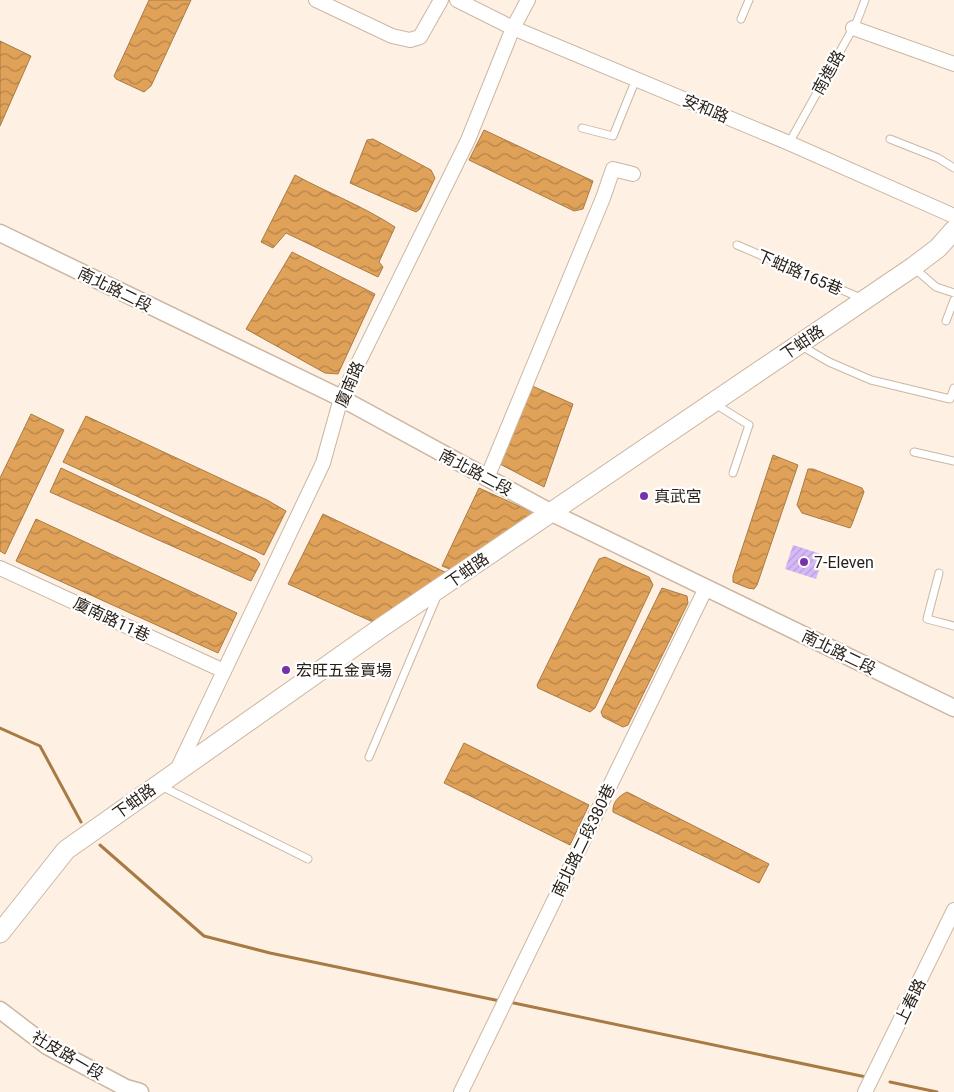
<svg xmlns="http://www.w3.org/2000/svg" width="954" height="1092" font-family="Roboto,'Noto Sans TC',sans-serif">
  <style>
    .water { fill: url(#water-waves); stroke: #a87b45 }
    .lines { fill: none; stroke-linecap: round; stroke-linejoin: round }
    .stream { stroke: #a87b45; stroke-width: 3 }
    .building { fill: url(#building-hatch) }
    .service-casing { stroke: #cbb7a2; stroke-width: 9 }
    .minor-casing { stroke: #cbb7a2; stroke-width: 16 }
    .tertiary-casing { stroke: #cbb7a2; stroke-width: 19 }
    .secondary-casing { stroke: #cbb7a2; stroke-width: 21 }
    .service { stroke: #fff; stroke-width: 7 }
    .minor { stroke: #fff; stroke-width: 14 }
    .tertiary { stroke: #fff; stroke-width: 16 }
    .secondary { stroke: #fff; stroke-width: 19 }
    .poi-dot { fill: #7433a8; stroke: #fff; stroke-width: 2 }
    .labels { text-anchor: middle; stroke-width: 4.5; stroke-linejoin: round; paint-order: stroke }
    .street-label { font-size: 16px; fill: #271f17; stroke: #fff }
    .poi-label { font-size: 16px; fill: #271f17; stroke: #fff; text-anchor: start }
  </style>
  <defs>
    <pattern id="water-waves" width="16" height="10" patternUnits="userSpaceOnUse" patternTransform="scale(1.25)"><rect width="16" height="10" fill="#e0a259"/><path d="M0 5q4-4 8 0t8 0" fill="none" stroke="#b68349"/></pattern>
    <pattern id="building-hatch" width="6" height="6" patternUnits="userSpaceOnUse" patternTransform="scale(1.25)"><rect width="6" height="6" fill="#d6b8f8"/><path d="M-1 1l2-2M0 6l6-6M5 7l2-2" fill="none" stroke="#b89ed4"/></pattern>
  </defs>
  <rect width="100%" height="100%" fill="#fef1e4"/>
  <g class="water">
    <polygon points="149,0 191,0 151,86 144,92 116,79 114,76"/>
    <polygon points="0,41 31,56 0,126"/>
    <polygon points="484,130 593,181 583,209 574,211 469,160"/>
    <polygon points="373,139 431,170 435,178 420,209 416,212 350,183 367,140"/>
    <path d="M295 175C328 193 363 206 395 227L379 262 383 267 378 277 286 233 273 248 261 242Z"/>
    <polygon points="292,252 375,294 338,374 325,373 246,329"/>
    <polygon points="530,385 573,404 544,487 498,463"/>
    <polygon points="31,414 64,430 5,554 0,551 0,478"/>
    <polygon points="86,416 267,500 286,511 264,555 63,462"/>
    <polygon points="773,455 798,465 757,585 754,589 748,588 733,582 733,576"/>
    <polygon points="61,468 256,559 260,564 251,581 50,492"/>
    <polygon points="808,469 813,469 862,488 864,492 852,524 850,528 802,513 797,505"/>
    <polygon points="479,488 534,513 452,570 442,566"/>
    <polygon points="323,514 447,573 373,622 288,584"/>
    <polygon points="36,519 237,613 218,653 16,561"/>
    <polygon points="605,557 649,577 653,585 595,708 590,712 538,688 537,685 599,559"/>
    <polygon points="662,588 687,596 688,603 628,725 623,727 603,717 601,712"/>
    <polygon points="464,743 589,805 570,845 444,783"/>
    <path d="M627 792 769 864 759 883 613 812C612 802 619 796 627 792Z"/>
  </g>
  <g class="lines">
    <g class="stream">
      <polyline points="0,728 40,746 81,822"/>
      <polyline points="100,845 204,936 270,953 500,1001"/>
      <polyline points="509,1002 866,1077"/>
      <polyline points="890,1082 937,1092"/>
    </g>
  </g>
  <polygon class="building" points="793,545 824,555 816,579 785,569"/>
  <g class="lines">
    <defs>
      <g id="service">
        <polyline points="741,19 749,0"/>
        <polyline points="582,128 613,136 636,79"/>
        <polyline points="890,139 938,158 954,168"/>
        <polyline points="789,143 857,21 865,0"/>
        <polyline points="737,245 863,299"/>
        <polyline points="913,267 936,287 954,293"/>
        <polyline points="946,321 954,300"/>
        <polyline points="800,345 829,362 871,380 950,399 954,388"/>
        <polyline points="715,404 749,425 733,473"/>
        <polyline points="914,452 954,461"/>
        <polyline points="939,573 927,619 954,626"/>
        <polyline points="369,757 438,594"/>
        <polyline points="161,786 308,859"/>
      </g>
      <g id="minor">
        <polyline points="316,0 392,36 410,40 420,37 441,0"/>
        <polyline points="457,0 513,28 789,143 954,216"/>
        <polyline points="853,28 954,64"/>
        <polyline points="487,478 603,198 613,169 633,174"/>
        <polyline points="0,568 224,671"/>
        <polyline points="177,770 323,463 341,398 468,140 513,28 528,0"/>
        <polyline points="461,1092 706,588"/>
        <polyline points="865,1092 954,910"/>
      </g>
      <g id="tertiary">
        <polyline points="0,233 341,398 552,513 954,708"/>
        <polyline points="0,1010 47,1046 126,1088 140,1092"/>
      </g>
      <polyline id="secondary" points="0,933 66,850 382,627 913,267 938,248 954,230"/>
    </defs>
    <use href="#service" class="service-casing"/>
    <use href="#minor" class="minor-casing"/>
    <use href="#tertiary" class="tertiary-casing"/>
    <use href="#secondary" class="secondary-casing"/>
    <use href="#service" class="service"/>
    <use href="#minor" class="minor"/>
    <use href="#tertiary" class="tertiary"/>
    <use href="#secondary" class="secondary"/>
  </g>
  <g class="poi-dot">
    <circle cx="644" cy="496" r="5"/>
    <circle cx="804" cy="562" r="5"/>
    <circle cx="286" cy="670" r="5"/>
  </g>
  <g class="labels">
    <g class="street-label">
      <text transform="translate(828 72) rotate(-61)" y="6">南進路</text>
      <text transform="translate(706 108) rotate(23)" y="6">安和路</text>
      <text transform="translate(800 272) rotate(23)" y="6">下蚶路165巷</text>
      <text transform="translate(115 289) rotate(26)" y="6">南北路二段</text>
      <text transform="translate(802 342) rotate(-34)" y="6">下蚶路</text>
      <text transform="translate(349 384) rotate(-67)" y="6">廈南路</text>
      <text transform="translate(476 472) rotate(28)" y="6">南北路二段</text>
      <text transform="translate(467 570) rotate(-35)" y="6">下蚶路</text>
      <text transform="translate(112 619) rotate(25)" y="6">廈南路11巷</text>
      <text transform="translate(839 652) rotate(26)" y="6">南北路二段</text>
      <text transform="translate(134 801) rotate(-36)" y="6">下蚶路</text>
      <text transform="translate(583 840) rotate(-64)" y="6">南北路二段380巷</text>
      <text transform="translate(910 1001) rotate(-64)" y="6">上春路</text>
      <text transform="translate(68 1055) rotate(30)" y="6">社皮路一段</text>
    </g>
    <g class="poi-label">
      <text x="654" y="502">真武宮</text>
      <text x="814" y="568">7-Eleven</text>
      <text x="296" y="676">宏旺五金賣場</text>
    </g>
  </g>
</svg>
